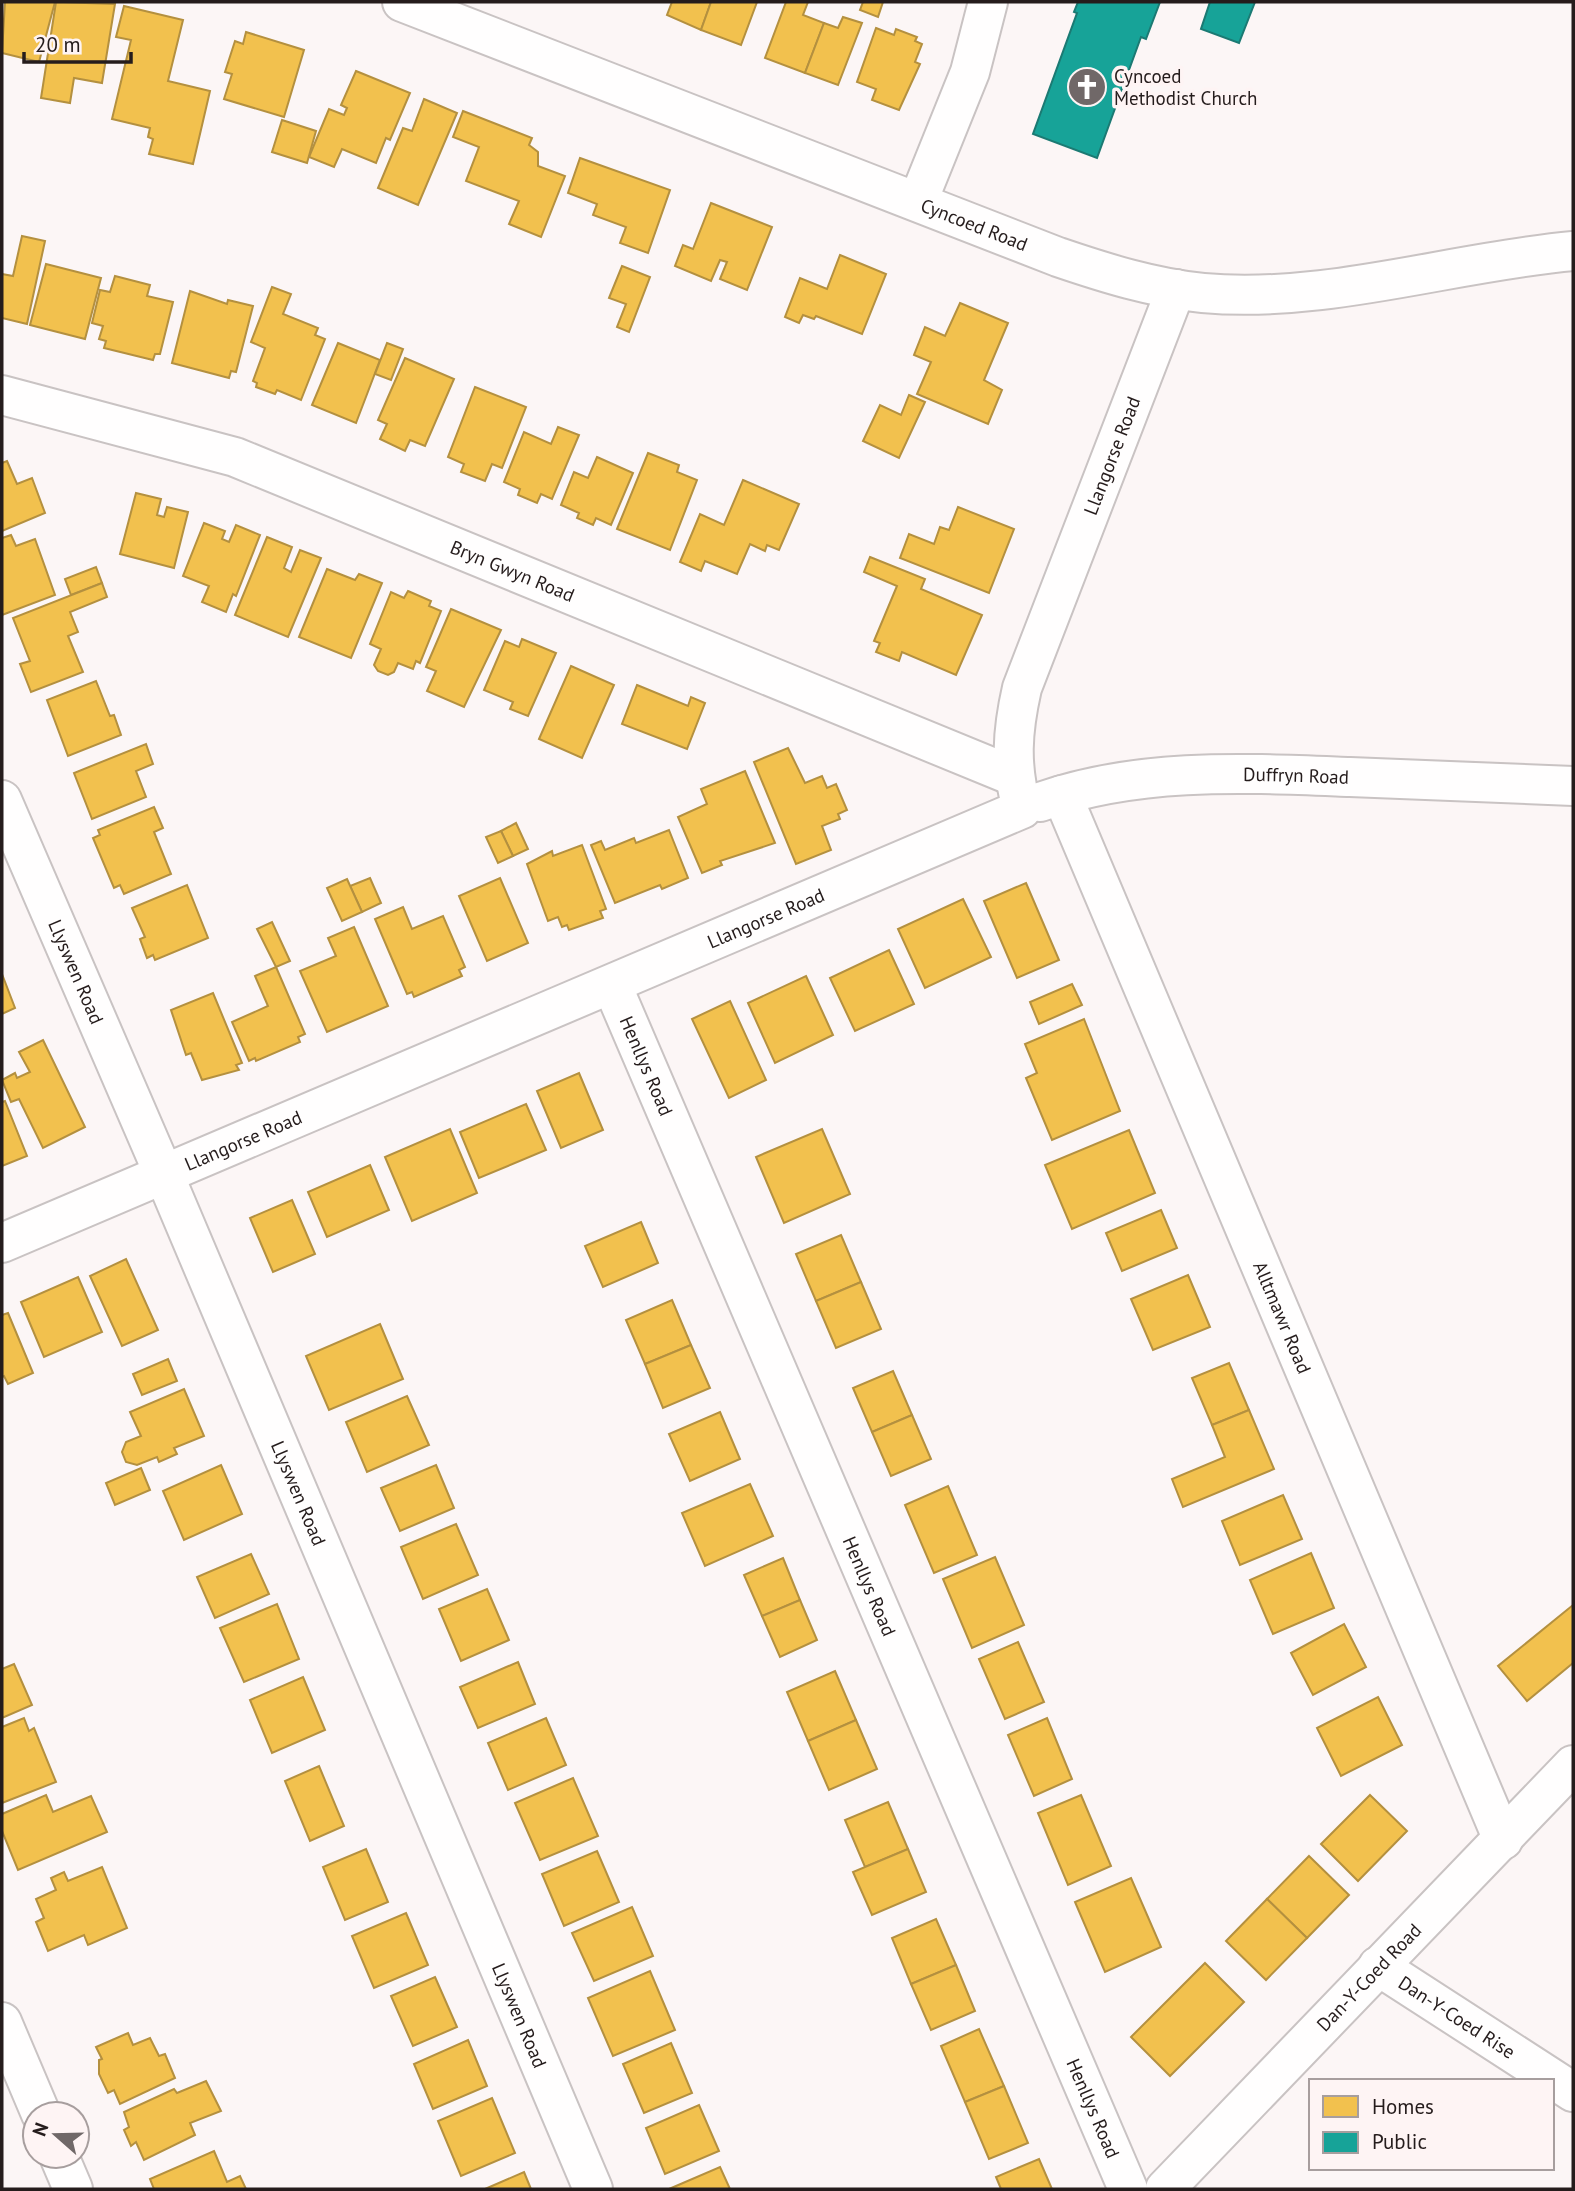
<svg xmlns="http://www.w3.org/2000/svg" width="1575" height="2191" font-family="'PT Sans',sans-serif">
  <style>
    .homes { fill: #f2c14e; stroke: #b4903f; stroke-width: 2 }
    .public { fill: #17a398; stroke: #1b7a73; stroke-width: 2 }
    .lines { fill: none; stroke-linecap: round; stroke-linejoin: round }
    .minor-casing { stroke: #c9c3c3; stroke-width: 42 }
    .minor { stroke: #fffefe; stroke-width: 38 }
    .labels { text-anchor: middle; stroke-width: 7; stroke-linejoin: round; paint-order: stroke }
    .poi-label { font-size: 19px; fill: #251c1c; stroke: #fef4f4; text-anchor: start }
    .street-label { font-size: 19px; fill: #251c1c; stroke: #fef4f4 }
  </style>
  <rect width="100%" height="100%" fill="#fcf6f6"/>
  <g class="homes">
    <polygon points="5,2 55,2 39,62 2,53"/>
    <polygon points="56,2 115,4 102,83 74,78 70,103 41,98"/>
    <polygon points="672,2 711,2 701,30 667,15"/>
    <polygon points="711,2 757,2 741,45 701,30"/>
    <polygon points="786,2 808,2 803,15 824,23 805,73 765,58"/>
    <polygon points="863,2 883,2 878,17 860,10"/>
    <polygon points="124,6 183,20 168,81 210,91 193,164 149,154 153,139 148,137 150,128 112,119 131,40 116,37"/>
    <polygon points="843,17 862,23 838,85 805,73 824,23 838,28"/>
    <polygon points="876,28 894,35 896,29 917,37 915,41 922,44 915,62 920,64 899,110 872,100 876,89 857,82"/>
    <polygon points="246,32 304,50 284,117 224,99 232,74 225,72 235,41 243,44"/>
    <polygon points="356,71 410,93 390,140 386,138 376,163 342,149 334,167 309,157 329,109 344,115 347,108 341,105"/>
    <polygon points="424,99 457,113 418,205 378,188 403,128 412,131"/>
    <polygon points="463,111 532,138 529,145 538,152 538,166 565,176 541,237 509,224 519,201 466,181 479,147 453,137"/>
    <polygon points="282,120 316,131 307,163 272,152"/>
    <polygon points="580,158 670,190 648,253 620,243 626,227 593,215 597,204 568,193"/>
    <polygon points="711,203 772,227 747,290 720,279 727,262 720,260 711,281 675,266 683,245 693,249"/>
    <polygon points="22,236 45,241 27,324 2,318 2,274 13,276"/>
    <polygon points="840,255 886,274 862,334 816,316 814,319 803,315 799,323 785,317 800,278 827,289"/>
    <polygon points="46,264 101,278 85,339 30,325"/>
    <polygon points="622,266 650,277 629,332 617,327 626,304 609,298"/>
    <polygon points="115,276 150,285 147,296 173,302 160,354 155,354 153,360 104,348 106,341 99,339 103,326 92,323 100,290 110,292"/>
    <polygon points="272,287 291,294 283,314 318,328 315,335 325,339 301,400 277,390 275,394 256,387 257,383 253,381 265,348 251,342"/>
    <polygon points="190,291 227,304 228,300 253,306 236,372 231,371 229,378 172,363"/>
    <polygon points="960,303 1008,323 984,380 1002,390 988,424 917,394 931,362 914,355 925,327 945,336"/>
    <polygon points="338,343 380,360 356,423 312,405"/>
    <polygon points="387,343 403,349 391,380 375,374"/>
    <polygon points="405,358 454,379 425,446 410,440 405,451 380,439 387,424 378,420"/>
    <polygon points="475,387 526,407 502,468 492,464 485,481 461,472 464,464 448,457"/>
    <polygon points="909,395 925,402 899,458 863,441 880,405 901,415"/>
    <polygon points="558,427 579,435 552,499 541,494 537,503 518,495 520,489 504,482 524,432 551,444"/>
    <polygon points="648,453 679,465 677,472 697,480 670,550 617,529"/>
    <polygon points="597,457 633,473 611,525 596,518 593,525 577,518 579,513 561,505 574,472 588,478"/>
    <polygon points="7,461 17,484 32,478 45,513 2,531 2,463"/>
    <polygon points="743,480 799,504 779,550 767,545 765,551 750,544 737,574 705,561 701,571 680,562 700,514 724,525"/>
    <polygon points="136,493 161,499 157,515 164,517 167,507 188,512 174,568 120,554"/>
    <polygon points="958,507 1014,529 989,593 900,558 909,534 934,544 940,527 949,530"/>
    <polygon points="204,523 225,531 222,539 229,542 236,525 260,535 236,596 233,594 226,612 202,602 209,586 183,576"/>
    <polygon points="11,535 16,546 35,539 55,595 2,615 2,538"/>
    <polygon points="267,537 292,547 284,568 291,572 300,550 321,558 288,637 235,615"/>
    <polygon points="870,557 925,579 921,589 982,615 956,675 902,652 899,661 876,652 880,643 874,641 897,586 864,572"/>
    <polygon points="96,567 102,583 71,595 65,579"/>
    <polygon points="327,569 355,580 359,574 382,583 351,658 299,637"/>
    <polygon points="102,583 107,597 70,612 78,632 68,636 83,672 31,692 20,664 30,661 13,618"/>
    <polygon points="408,591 431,601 429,606 441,611 420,663 416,661 413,669 398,663 394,672 388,675 378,671 374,665 381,649 370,644 391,592 404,598"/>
    <polygon points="451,609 501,630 464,707 427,691 436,671 426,667"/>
    <polygon points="522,639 556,653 528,716 510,709 513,702 484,690 505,641 519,647"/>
    <polygon points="571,666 614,685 582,758 539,739"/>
    <polygon points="96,681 110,716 114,715 121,735 68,756 47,700"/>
    <polygon points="637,685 688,706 691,697 705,703 687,749 622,724"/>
    <polygon points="146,744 153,764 136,771 146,797 92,819 74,773"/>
    <polygon points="788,748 805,783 822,776 827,788 836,784 847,810 838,814 840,819 822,826 831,850 796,864 754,762"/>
    <polygon points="745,771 775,843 720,861 722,865 702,873 678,817 707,804 701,789"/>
    <polygon points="154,807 163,828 154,832 171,874 124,894 120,885 114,888 93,838 100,835 98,830"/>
    <polygon points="516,823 528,849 513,856 501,831"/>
    <polygon points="669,830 688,878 662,889 660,885 615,903 591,845 601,841 605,850 634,838 636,843"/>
    <polygon points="501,831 513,856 498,863 486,837"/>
    <polygon points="582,845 606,909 600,911 603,918 569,930 567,925 562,927 558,917 548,921 527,864 552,851 553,856"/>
    <polygon points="370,878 381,903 362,912 350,886"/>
    <polygon points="500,878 528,943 487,961 459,896"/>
    <polygon points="347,879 362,912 342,921 327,888"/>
    <polygon points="1026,883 1059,960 1017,978 984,901"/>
    <polygon points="187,885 208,938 155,960 153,955 147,958 140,939 145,937 132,908"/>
    <polygon points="963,899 991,957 925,988 898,929"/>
    <polygon points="403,907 412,929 443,916 465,967 459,970 462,976 414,997 412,992 407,994 375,919"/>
    <polygon points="272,922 290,961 276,967 257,929"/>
    <polygon points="354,927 388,1006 327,1032 300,971 336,956 328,938"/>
    <polygon points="889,950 914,1004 855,1031 830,978"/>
    <polygon points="276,967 305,1034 298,1037 300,1042 256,1061 255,1058 249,1061 232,1022 268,1006 255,976"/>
    <polygon points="2,974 15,1008 2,1014"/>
    <polygon points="806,976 833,1035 775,1063 748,1003"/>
    <polygon points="1072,984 1082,1005 1039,1024 1030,1002"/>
    <polygon points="213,993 242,1063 236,1065 239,1070 202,1080 191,1053 186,1055 171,1010"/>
    <polygon points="730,1001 766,1080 729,1098 692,1019"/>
    <polygon points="1084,1019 1120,1111 1052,1140 1026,1078 1037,1073 1025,1044"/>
    <polygon points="43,1040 85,1127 43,1148 19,1099 11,1102 2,1080 15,1073 17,1078 30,1072 19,1052"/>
    <polygon points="579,1073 603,1130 561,1148 537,1091"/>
    <polygon points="5,1101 27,1156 2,1166 2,1102"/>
    <polygon points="526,1104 546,1150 479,1178 460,1132"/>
    <polygon points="450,1129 477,1193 412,1221 385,1157"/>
    <polygon points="822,1129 850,1194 784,1223 756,1157"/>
    <polygon points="1129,1130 1155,1193 1072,1229 1045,1165"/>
    <polygon points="370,1165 389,1210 327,1237 308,1192"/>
    <polygon points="292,1200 315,1254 273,1272 250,1218"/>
    <polygon points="1161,1210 1177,1248 1122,1271 1106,1233"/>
    <polygon points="641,1222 658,1263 603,1287 585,1246"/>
    <polygon points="841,1235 861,1282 816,1301 796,1254"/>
    <polygon points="126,1259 158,1330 122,1346 90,1276"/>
    <polygon points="1188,1275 1210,1327 1153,1350 1131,1299"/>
    <polygon points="78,1277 102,1332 44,1357 21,1302"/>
    <polygon points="861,1282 881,1329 836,1348 816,1301"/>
    <polygon points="672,1300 691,1345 645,1364 626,1320"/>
    <polygon points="8,1313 33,1373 8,1384 4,1376 2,1377 2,1315"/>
    <polygon points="380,1324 403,1379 329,1410 306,1356"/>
    <polygon points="691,1345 710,1388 663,1408 645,1364"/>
    <polygon points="168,1359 177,1381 142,1395 133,1374"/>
    <polygon points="1229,1363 1249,1410 1212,1425 1192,1378"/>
    <polygon points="893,1371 912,1415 872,1432 853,1388"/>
    <polygon points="184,1389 204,1436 174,1448 177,1454 159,1462 157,1457 137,1465 126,1462 122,1452 126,1442 141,1436 130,1412"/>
    <polygon points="407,1396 429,1445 367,1472 346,1422"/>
    <polygon points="1249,1410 1274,1469 1183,1507 1172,1479 1225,1457 1212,1425"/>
    <polygon points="720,1412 740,1459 690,1481 669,1434"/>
    <polygon points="912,1415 931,1459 891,1476 872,1432"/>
    <polygon points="221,1465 242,1514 184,1540 163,1491"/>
    <polygon points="436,1465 454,1508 400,1531 381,1488"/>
    <polygon points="141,1468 150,1490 115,1505 106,1483"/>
    <polygon points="750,1484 773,1536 705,1566 682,1513"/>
    <polygon points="948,1486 977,1555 934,1573 905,1505"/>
    <polygon points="1283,1495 1302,1539 1240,1565 1222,1521"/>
    <polygon points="456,1524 478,1575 423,1599 401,1547"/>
    <polygon points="1311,1553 1334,1608 1273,1634 1250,1580"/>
    <polygon points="251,1554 269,1594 215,1618 197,1577"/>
    <polygon points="995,1557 1024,1625 972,1648 943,1579"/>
    <polygon points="783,1558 800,1600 762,1616 744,1575"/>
    <polygon points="487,1589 509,1640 461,1661 439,1609"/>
    <polygon points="800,1600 817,1640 780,1657 762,1616"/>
    <polygon points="277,1604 299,1659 244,1682 220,1628"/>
    <polygon points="1573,1605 1573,1663 1527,1701 1498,1666"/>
    <polygon points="1344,1624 1366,1667 1313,1695 1291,1653"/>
    <polygon points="1018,1642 1044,1702 1005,1719 979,1659"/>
    <polygon points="518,1662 535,1704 478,1728 460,1687"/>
    <polygon points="14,1664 32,1705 2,1718 2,1669"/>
    <polygon points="835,1671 856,1720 808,1741 787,1692"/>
    <polygon points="303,1677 325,1730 272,1753 250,1700"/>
    <polygon points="1378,1697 1402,1745 1341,1776 1317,1728"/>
    <polygon points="24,1718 29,1731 34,1728 56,1782 2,1803 2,1727"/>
    <polygon points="546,1718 566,1765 508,1790 488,1743"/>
    <polygon points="1047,1718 1072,1779 1034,1796 1008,1735"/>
    <polygon points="856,1720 877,1769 829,1790 808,1741"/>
    <polygon points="319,1766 344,1826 310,1841 285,1781"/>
    <polygon points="573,1778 598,1836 540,1860 515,1803"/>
    <polygon points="46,1795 53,1812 91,1796 107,1832 18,1870 2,1831 2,1814"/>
    <polygon points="1081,1795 1111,1866 1068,1885 1038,1813"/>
    <polygon points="1370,1795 1407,1831 1358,1881 1321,1844"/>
    <polygon points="888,1802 908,1849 865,1867 845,1820"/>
    <polygon points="366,1849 388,1902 345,1920 323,1867"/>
    <polygon points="908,1849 926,1892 872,1915 853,1872"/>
    <polygon points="597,1851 619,1902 564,1926 542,1874"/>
    <polygon points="1309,1856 1349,1895 1307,1938 1267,1899"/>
    <polygon points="102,1867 127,1928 88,1945 84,1935 48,1951 36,1922 44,1918 36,1899 56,1890 51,1878 64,1872 68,1881"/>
    <polygon points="1131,1878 1161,1947 1105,1972 1075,1902"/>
    <polygon points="1267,1899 1307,1938 1266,1980 1226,1941"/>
    <polygon points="632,1907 653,1956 594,1981 572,1933"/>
    <polygon points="406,1913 428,1965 374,1988 352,1936"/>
    <polygon points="936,1919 956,1965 911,1984 892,1938"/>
    <polygon points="1205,1963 1244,2002 1170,2076 1131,2037"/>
    <polygon points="956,1965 975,2011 931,2030 911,1984"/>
    <polygon points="650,1971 675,2030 613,2056 588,1998"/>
    <polygon points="435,1977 457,2027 413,2046 391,1996"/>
    <polygon points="979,2029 1004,2086 965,2102 941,2046"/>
    <polygon points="128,2033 133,2045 150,2038 159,2056 165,2054 175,2078 120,2104 114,2090 108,2093 99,2074 99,2060 102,2059 96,2047"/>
    <polygon points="468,2040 487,2086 433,2109 414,2064"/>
    <polygon points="671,2043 692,2093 644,2113 623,2064"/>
    <polygon points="206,2081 221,2111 190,2123 195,2135 144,2160 136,2142 131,2146 124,2130 129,2127 124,2112 174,2089 177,2093"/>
    <polygon points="1004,2086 1028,2143 989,2159 965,2102"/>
    <polygon points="492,2098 515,2153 461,2176 438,2121"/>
    <polygon points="699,2105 719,2151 665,2174 646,2128"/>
    <polygon points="214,2151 227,2182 240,2176 246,2189 154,2189 150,2179"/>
    <polygon points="1039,2159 1052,2189 1001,2189 996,2177"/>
    <polygon points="720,2167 730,2189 669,2189"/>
    <polygon points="524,2172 531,2189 485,2189"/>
  </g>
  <g class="public">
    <polygon points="1078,2 1160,2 1146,39 1141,37 1097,158 1033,134 1077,13 1074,12"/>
    <polygon points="1210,2 1255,2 1239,43 1201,29"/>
  </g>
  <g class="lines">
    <defs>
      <g id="minor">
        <path id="s1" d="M402 2 1058 257C1105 273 1153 288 1203 293 1326 304 1451 262 1573 251"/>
        <polyline points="918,201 970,72 988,2"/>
        <path id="s2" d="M2 395 235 457 1013 776"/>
        <path id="s3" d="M1062 795 1503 1840"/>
        <path id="s4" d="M2 800 171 1191 593 2189"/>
        <path id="s5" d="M1040 802C1139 767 1246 773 1350 777 1425 780 1499 783 1573 786"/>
        <path id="s6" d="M612 985 1128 2189"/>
        <path id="s7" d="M2 1243 1022 809C1010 765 1012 732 1022 688L1176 289"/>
        <path id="s8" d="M1378 1966 1573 2092"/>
        <polyline points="2,2022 41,2114"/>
        <polyline points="59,2156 73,2189"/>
        <path id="s9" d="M1165 2189 1573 1765"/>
      </g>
    </defs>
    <use href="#minor" class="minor-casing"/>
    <use href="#minor" class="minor"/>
  </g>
  <defs>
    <symbol id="church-disc" viewBox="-11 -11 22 22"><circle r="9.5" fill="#706868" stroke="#fef4f4"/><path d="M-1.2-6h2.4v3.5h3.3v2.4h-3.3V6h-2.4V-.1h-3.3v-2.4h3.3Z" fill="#fff"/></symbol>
  </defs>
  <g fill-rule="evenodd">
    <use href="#church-disc" x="1065" y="65" width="44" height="44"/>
  </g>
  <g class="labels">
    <g class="poi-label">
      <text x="1114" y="83">Cyncoed<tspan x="1114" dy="22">Methodist Church</tspan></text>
    </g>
    <g class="street-label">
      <text dy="7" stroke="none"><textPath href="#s1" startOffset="614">Cyncoed Road</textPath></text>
      <text dy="7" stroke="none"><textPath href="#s7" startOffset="1480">Llangorse Road</textPath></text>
      <text dy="7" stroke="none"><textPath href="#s2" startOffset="541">Bryn Gwyn Road</textPath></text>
      <text dy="7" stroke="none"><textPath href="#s5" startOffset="259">Duffryn Road</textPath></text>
      <text dy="7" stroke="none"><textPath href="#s7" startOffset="830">Llangorse Road</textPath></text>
      <text dy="7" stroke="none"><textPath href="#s4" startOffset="187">Llyswen Road</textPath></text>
      <text dy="7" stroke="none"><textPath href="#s6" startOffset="88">Henllys Road</textPath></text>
      <text dy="7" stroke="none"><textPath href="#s7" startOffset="262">Llangorse Road</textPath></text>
      <text dy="7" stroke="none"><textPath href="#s3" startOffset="567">Alltmawr Road</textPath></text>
      <text dy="7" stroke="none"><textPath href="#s4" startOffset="754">Llyswen Road</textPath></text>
      <text dy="7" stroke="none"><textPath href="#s6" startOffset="654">Henllys Road</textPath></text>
      <text dy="7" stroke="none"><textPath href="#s9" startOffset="294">Dan-Y-Coed Road</textPath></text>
      <text dy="7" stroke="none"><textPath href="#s4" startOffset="1321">Llyswen Road</textPath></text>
      <text dy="7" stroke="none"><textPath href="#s8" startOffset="94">Dan-Y-Coed Rise</textPath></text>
      <text dy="7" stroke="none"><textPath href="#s6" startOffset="1222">Henllys Road</textPath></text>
    </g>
  </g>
  <rect width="1575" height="2191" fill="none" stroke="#251c1c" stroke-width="7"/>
  <rect x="1309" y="2079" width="245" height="91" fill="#fef4f4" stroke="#a79e9e" stroke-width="2"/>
  <rect x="1323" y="2096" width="35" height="21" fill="#f2c14e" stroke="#a79e9e" stroke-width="2"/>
  <text x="1372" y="2114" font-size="21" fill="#251c1c">Homes</text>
  <rect x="1323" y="2132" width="35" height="21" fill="#17a398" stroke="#a79e9e" stroke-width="2"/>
  <text x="1372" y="2149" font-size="21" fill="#251c1c">Public</text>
  <g transform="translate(56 2135) rotate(290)"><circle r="33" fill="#fef4f4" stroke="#a79e9e" stroke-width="2"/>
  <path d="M0-5L12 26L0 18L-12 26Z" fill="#706868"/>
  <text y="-10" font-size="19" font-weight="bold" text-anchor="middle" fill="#251c1c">N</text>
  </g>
  <path d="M24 52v10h107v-10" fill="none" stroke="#251c1c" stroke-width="3.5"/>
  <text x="35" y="52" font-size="21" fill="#251c1c" stroke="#fef4f4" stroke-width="5" paint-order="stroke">20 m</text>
</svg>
